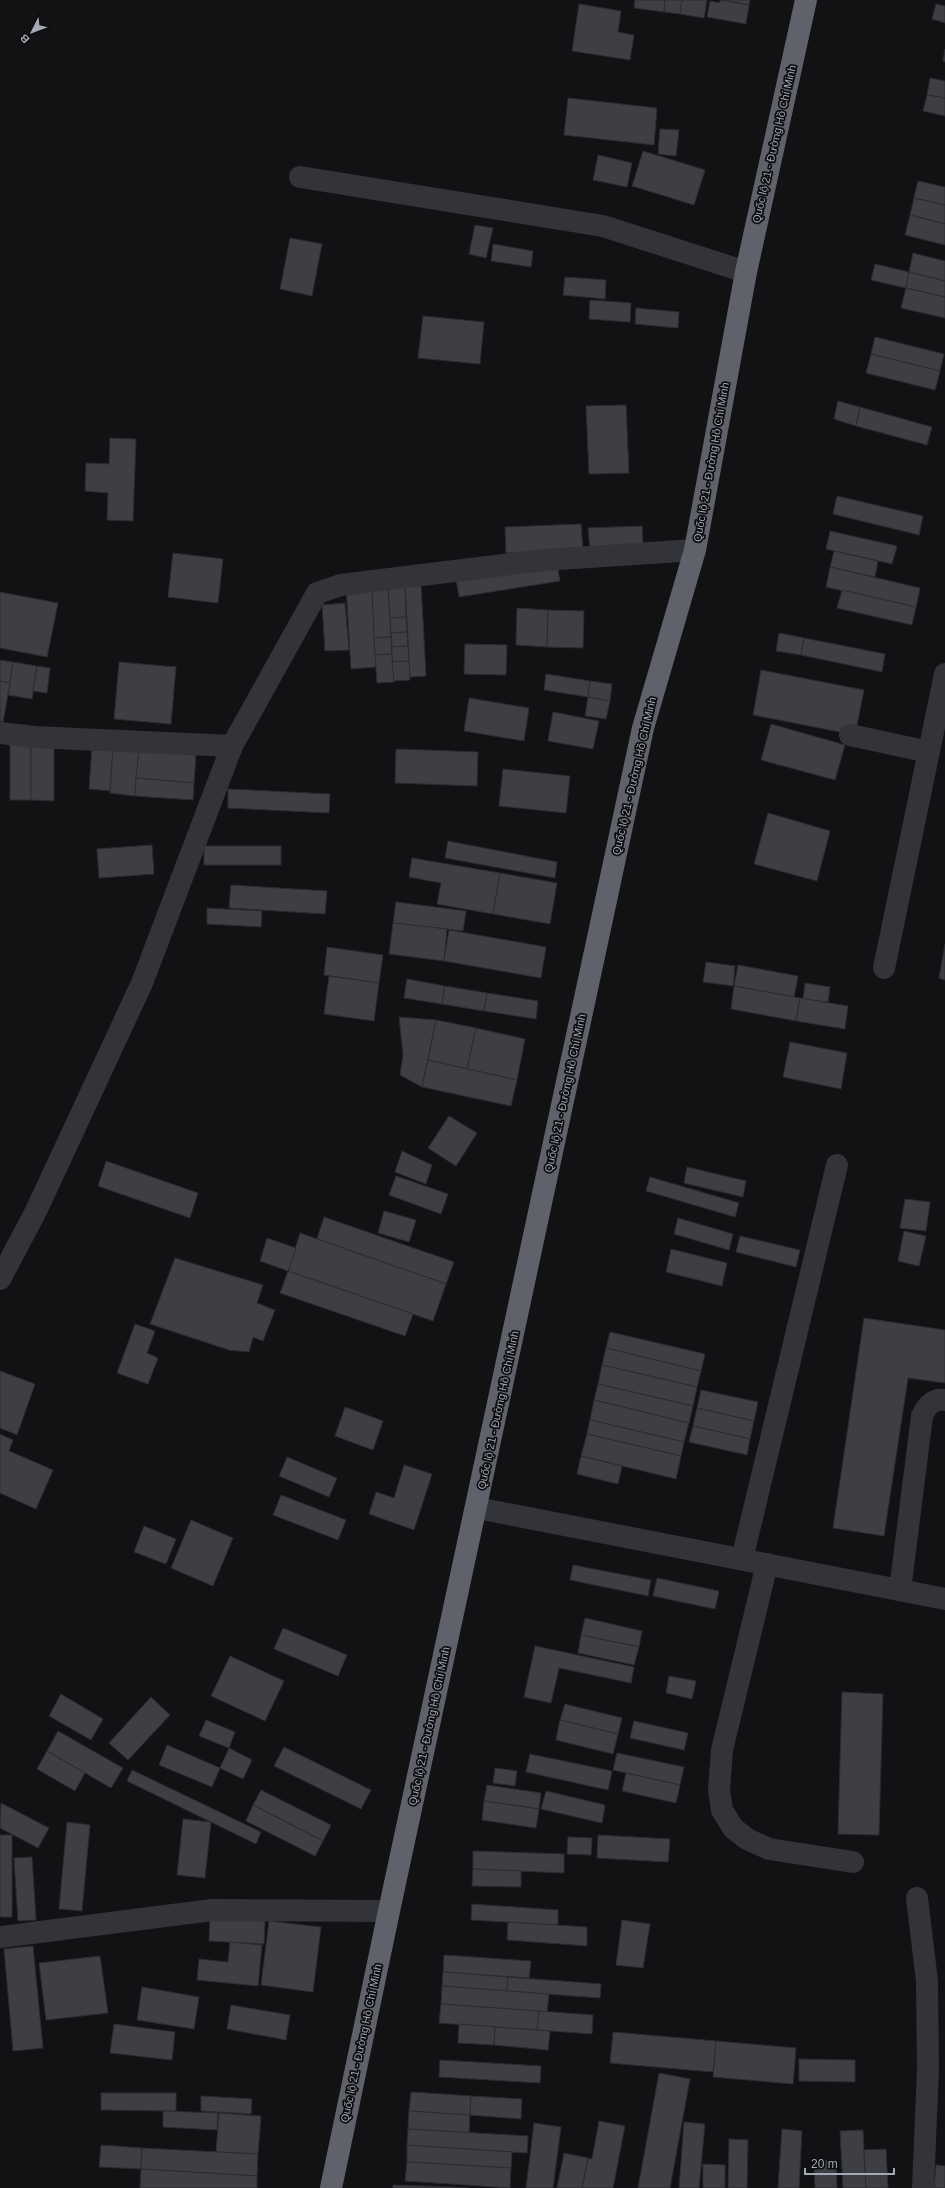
<svg xmlns="http://www.w3.org/2000/svg" width="945" height="2188" font-family="Arial,sans-serif">
  <style>
    .building { fill: #3e3f44; stroke: #2c2c30 }
    .lines { fill: none; stroke-linecap: round; stroke-linejoin: round }
    .minor { stroke: #333439; stroke-width: 22 }
    .highway { stroke: #5f626a; stroke-width: 22 }
    .labels { text-anchor: middle; stroke-width: 3.5; stroke-linejoin: round; paint-order: stroke }
    .street-label { font-size: 11px; fill: #a3a9b5; stroke: #0d0d0f }
  </style>
  <rect width="100%" height="100%" fill="#121214"/>
  <g class="building">
    <polygon points="635,0 665,0 664,12 634,8"/>
    <polygon points="665,0 682,0 680,14 664,12"/>
    <polygon points="682,0 707,0 704,18 680,14"/>
    <polygon points="720,0 749,5 746,24 707,17 710,1 720,3"/>
    <polygon points="723,0 750,0 749,5"/>
    <polygon points="579,4 621,11 618,32 634,35 630,60 572,51"/>
    <polygon points="936,4 945,6 945,23 932,19"/>
    <polygon points="945,49 945,62 943,61"/>
    <polygon points="930,78 945,81 945,98 927,95"/>
    <polygon points="927,95 945,98 945,116 923,111"/>
    <polygon points="568,98 657,108 654,145 564,135"/>
    <polygon points="660,129 679,130 676,156 658,154"/>
    <polygon points="643,151 705,170 694,205 632,186"/>
    <polygon points="598,155 632,163 627,187 593,180"/>
    <polygon points="918,181 945,187 945,205 914,198"/>
    <polygon points="914,198 945,205 945,224 910,215"/>
    <polygon points="910,215 945,224 945,245 905,235"/>
    <polygon points="475,225 493,228 486,258 469,254"/>
    <polygon points="290,238 322,244 312,296 280,289"/>
    <polygon points="493,244 533,251 531,267 491,261"/>
    <polygon points="913,253 945,261 945,281 909,272"/>
    <polygon points="875,264 909,272 906,288 871,280"/>
    <polygon points="909,272 945,281 945,297 906,288"/>
    <polygon points="565,277 606,280 605,299 563,295"/>
    <polygon points="906,288 945,297 945,318 901,308"/>
    <polygon points="590,300 631,303 630,322 589,319"/>
    <polygon points="636,308 679,312 678,328 635,324"/>
    <polygon points="423,316 484,322 480,364 418,358"/>
    <polygon points="875,337 944,354 940,371 871,354"/>
    <polygon points="871,354 940,371 935,390 866,373"/>
    <polygon points="838,401 860,407 856,426 834,419"/>
    <polygon points="626,405 629,473 589,474 586,406"/>
    <polygon points="860,407 932,427 927,445 856,426"/>
    <polygon points="110,438 136,439 133,521 107,520 108,493 85,491 86,463 109,464"/>
    <polygon points="837,496 923,516 919,535 833,514"/>
    <polygon points="581,524 583,550 506,553 505,527"/>
    <polygon points="642,526 643,547 590,549 588,528"/>
    <polygon points="830,531 897,546 892,564 826,549"/>
    <polygon points="834,551 878,561 875,577 830,567"/>
    <polygon points="173,553 223,559 218,603 168,597"/>
    <polygon points="557,564 560,581 459,597 456,579"/>
    <polygon points="830,567 920,588 916,607 826,587"/>
    <polygon points="421,583 426,676 410,677 405,584"/>
    <polygon points="405,584 406,617 390,618 388,585"/>
    <polygon points="372,585 376,667 351,669 346,587"/>
    <polygon points="372,585 388,585 391,637 374,638"/>
    <polygon points="842,590 916,607 912,625 837,608"/>
    <polygon points="0,592 58,603 47,657 0,648"/>
    <polygon points="345,603 349,650 325,651 322,605"/>
    <polygon points="517,608 548,610 547,647 516,645"/>
    <polygon points="548,610 584,611 583,648 547,647"/>
    <polygon points="406,617 407,632 391,633 390,618"/>
    <polygon points="407,632 408,646 392,647 391,633"/>
    <polygon points="779,633 804,638 801,655 776,651"/>
    <polygon points="391,637 392,654 375,655 374,638"/>
    <polygon points="804,638 885,654 882,672 801,655"/>
    <polygon points="465,644 507,645 506,675 464,674"/>
    <polygon points="408,646 409,661 392,662 392,647"/>
    <polygon points="392,654 394,682 377,683 375,655"/>
    <polygon points="0,660 13,662 10,683 0,681"/>
    <polygon points="409,661 410,680 394,681 392,662"/>
    <polygon points="13,662 37,666 32,699 8,695"/>
    <polygon points="119,662 176,667 171,724 114,719"/>
    <polygon points="37,666 50,668 47,693 33,691"/>
    <polygon points="761,670 864,690 855,735 753,715"/>
    <polygon points="546,674 590,681 588,697 544,690"/>
    <polygon points="0,681 10,683 3,722 0,721"/>
    <polygon points="590,681 612,684 610,701 588,697"/>
    <polygon points="588,697 610,701 606,719 585,716"/>
    <polygon points="469,698 529,708 524,741 464,731"/>
    <polygon points="553,712 599,721 593,749 548,741"/>
    <polygon points="771,724 845,745 835,780 761,760"/>
    <rect x="10" y="743" width="21" height="57"/>
    <polygon points="31,743 54,743 54,801 31,800"/>
    <polygon points="92,747 113,748 110,791 89,789"/>
    <polygon points="113,748 139,750 135,796 110,793"/>
    <polygon points="396,749 478,752 477,786 395,783"/>
    <polygon points="139,750 196,755 194,783 136,778"/>
    <polygon points="503,769 570,776 566,813 499,806"/>
    <polygon points="136,778 194,783 193,800 135,796"/>
    <polygon points="228,789 330,794 329,813 228,808"/>
    <polygon points="768,813 830,831 817,881 754,864"/>
    <polygon points="448,841 557,862 555,878 445,858"/>
    <polygon points="152,845 154,874 99,878 97,849"/>
    <rect x="204" y="846" width="77" height="19"/>
    <polygon points="412,858 500,873 493,914 437,904 441,883 409,877"/>
    <polygon points="500,873 557,883 550,924 493,914"/>
    <polygon points="231,885 327,891 325,914 229,908"/>
    <polygon points="396,902 466,911 463,931 393,923"/>
    <polygon points="207,908 262,911 261,927 207,924"/>
    <polygon points="393,923 447,929 444,961 389,954"/>
    <polygon points="449,930 546,947 541,978 444,961"/>
    <polygon points="945,944 945,980 939,978"/>
    <polygon points="327,947 383,955 379,983 324,975"/>
    <polygon points="706,962 735,966 733,986 703,982"/>
    <polygon points="738,965 798,976 794,997 734,986"/>
    <polygon points="329,976 379,983 374,1021 324,1014"/>
    <polygon points="407,979 445,986 442,1004 404,998"/>
    <polygon points="805,983 830,987 828,1002 803,999"/>
    <polygon points="445,986 487,993 484,1011 442,1004"/>
    <polygon points="734,986 800,998 796,1021 731,1009"/>
    <polygon points="487,993 538,1001 536,1019 484,1011"/>
    <polygon points="800,998 848,1006 845,1029 796,1021"/>
    <polygon points="399,1017 436,1020 422,1087 400,1075 403,1055"/>
    <polygon points="436,1020 476,1028 467,1069 428,1060"/>
    <polygon points="476,1028 525,1039 517,1080 467,1069"/>
    <polygon points="790,1042 847,1053 841,1089 783,1077"/>
    <polygon points="428,1060 517,1080 511,1106 422,1087"/>
    <polygon points="449,1116 477,1133 456,1166 428,1148"/>
    <polygon points="402,1151 432,1165 426,1184 395,1172"/>
    <polygon points="106,1161 198,1193 190,1218 98,1186"/>
    <polygon points="687,1167 746,1181 743,1197 684,1183"/>
    <polygon points="396,1176 448,1194 441,1214 389,1195"/>
    <polygon points="650,1177 739,1203 735,1217 646,1191"/>
    <polygon points="905,1199 930,1202 926,1231 900,1228"/>
    <polygon points="384,1211 416,1220 409,1242 378,1233"/>
    <polygon points="324,1217 454,1262 446,1284 317,1239"/>
    <polygon points="678,1218 733,1234 729,1250 674,1234"/>
    <polygon points="904,1231 926,1236 919,1266 898,1261"/>
    <polygon points="300,1233 446,1284 433,1321 288,1271"/>
    <polygon points="740,1236 800,1250 796,1267 736,1252"/>
    <polygon points="267,1238 296,1248 288,1271 260,1261"/>
    <polygon points="671,1249 727,1263 722,1286 666,1272"/>
    <polygon points="175,1258 263,1285 257,1303 275,1310 263,1341 253,1337 249,1352 229,1350 150,1324"/>
    <polygon points="288,1271 413,1314 405,1336 280,1293"/>
    <polygon points="864,1318 945,1330 945,1383 908,1378 884,1536 833,1528"/>
    <polygon points="135,1324 155,1331 147,1353 158,1358 148,1384 117,1373"/>
    <polygon points="610,1332 705,1354 701,1371 606,1348"/>
    <polygon points="606,1348 701,1371 697,1387 602,1365"/>
    <polygon points="602,1365 697,1387 693,1406 598,1384"/>
    <polygon points="0,1371 35,1384 17,1435 0,1428"/>
    <polygon points="598,1384 693,1406 689,1423 594,1400"/>
    <polygon points="701,1390 758,1402 754,1421 697,1408"/>
    <polygon points="594,1400 689,1423 684,1442 590,1420"/>
    <polygon points="345,1407 383,1421 373,1450 335,1436"/>
    <polygon points="697,1408 754,1421 750,1439 693,1426"/>
    <polygon points="590,1420 684,1442 681,1456 587,1434"/>
    <polygon points="693,1426 750,1439 747,1455 689,1442"/>
    <polygon points="0,1434 13,1440 9,1451 53,1470 36,1509 0,1493"/>
    <polygon points="587,1434 681,1456 676,1479 581,1456"/>
    <polygon points="581,1456 622,1466 618,1484 577,1474"/>
    <polygon points="287,1457 337,1478 329,1497 279,1476"/>
    <polygon points="404,1465 432,1474 414,1530 369,1514 376,1492 394,1498"/>
    <polygon points="281,1495 346,1520 338,1540 273,1515"/>
    <polygon points="191,1520 233,1538 213,1586 171,1568"/>
    <polygon points="144,1526 176,1539 166,1564 134,1552"/>
    <polygon points="573,1565 651,1580 648,1596 570,1580"/>
    <polygon points="657,1578 719,1591 715,1609 653,1596"/>
    <polygon points="585,1618 642,1631 639,1647 581,1635"/>
    <polygon points="283,1628 347,1655 338,1676 274,1649"/>
    <polygon points="581,1635 639,1647 634,1665 578,1653"/>
    <polygon points="535,1646 634,1667 631,1683 559,1668 551,1703 524,1697"/>
    <polygon points="230,1656 284,1681 265,1721 211,1696"/>
    <polygon points="669,1676 696,1681 692,1699 666,1693"/>
    <polygon points="842,1692 883,1694 879,1835 838,1834"/>
    <polygon points="61,1694 103,1719 91,1740 49,1716"/>
    <polygon points="151,1697 170,1715 128,1760 109,1743"/>
    <polygon points="565,1704 622,1718 618,1734 560,1720"/>
    <polygon points="206,1720 235,1732 229,1748 199,1736"/>
    <polygon points="560,1720 618,1734 613,1754 556,1740"/>
    <polygon points="634,1721 688,1733 684,1750 630,1738"/>
    <polygon points="58,1731 123,1768 111,1788 47,1751"/>
    <polygon points="167,1745 220,1768 212,1787 159,1765"/>
    <polygon points="284,1747 371,1790 361,1809 274,1766"/>
    <polygon points="229,1748 252,1760 243,1779 220,1768"/>
    <polygon points="47,1751 85,1773 75,1791 37,1769"/>
    <polygon points="617,1753 684,1767 680,1785 613,1770"/>
    <polygon points="530,1754 612,1771 608,1790 526,1772"/>
    <polygon points="495,1768 517,1771 515,1786 493,1783"/>
    <polygon points="132,1770 261,1832 256,1844 127,1781"/>
    <polygon points="626,1773 680,1785 676,1803 622,1791"/>
    <polygon points="487,1785 541,1793 539,1809 484,1801"/>
    <polygon points="261,1790 331,1825 323,1841 253,1805"/>
    <polygon points="546,1791 605,1805 602,1823 541,1809"/>
    <polygon points="484,1801 539,1809 536,1828 482,1820"/>
    <polygon points="1,1803 49,1828 38,1848 0,1828"/>
    <polygon points="253,1805 323,1841 315,1856 246,1821"/>
    <polygon points="183,1819 211,1822 205,1878 177,1875"/>
    <polygon points="67,1822 90,1825 82,1911 59,1909"/>
    <rect x="0" y="1835" width="12" height="82"/>
    <polygon points="598,1835 670,1839 668,1862 597,1858"/>
    <polygon points="568,1837 592,1838 591,1855 567,1854"/>
    <polygon points="473,1851 564,1854 564,1873 473,1869"/>
    <polygon points="32,1857 36,1920 18,1921 14,1858"/>
    <polygon points="473,1869 521,1871 521,1887 472,1886"/>
    <polygon points="472,1904 558,1910 558,1925 471,1920"/>
    <polygon points="210,1918 265,1921 264,1944 209,1941"/>
    <polygon points="622,1920 650,1924 643,1968 616,1965"/>
    <polygon points="269,1921 321,1927 313,1992 261,1985"/>
    <polygon points="508,1922 587,1927 587,1946 507,1940"/>
    <polygon points="230,1942 262,1945 258,1986 197,1980 199,1959 228,1962"/>
    <polygon points="33,1946 43,2048 13,2051 4,1949"/>
    <polygon points="444,1955 531,1961 529,1978 443,1972"/>
    <polygon points="100,1956 108,2013 46,2020 39,1963"/>
    <polygon points="443,1972 508,1977 507,1991 442,1986"/>
    <polygon points="508,1977 601,1984 600,1998 507,1991"/>
    <polygon points="442,1986 549,1994 547,2012 441,2004"/>
    <polygon points="142,1987 199,1997 194,2029 137,2020"/>
    <polygon points="441,2004 539,2011 537,2030 439,2023"/>
    <polygon points="231,2005 290,2015 286,2040 227,2029"/>
    <polygon points="539,2011 593,2015 592,2034 537,2030"/>
    <polygon points="114,2024 175,2032 172,2060 110,2053"/>
    <polygon points="459,2024 495,2027 494,2045 458,2043"/>
    <polygon points="495,2027 550,2031 548,2050 494,2045"/>
    <polygon points="613,2032 716,2041 713,2072 610,2063"/>
    <polygon points="716,2041 796,2048 793,2084 713,2077"/>
    <polygon points="799,2059 855,2060 855,2082 799,2081"/>
    <polygon points="440,2060 541,2066 540,2083 439,2077"/>
    <polygon points="659,2073 690,2079 670,2188 638,2188"/>
    <polygon points="411,2092 471,2096 470,2115 409,2111"/>
    <polygon points="101,2093 176,2093 176,2111 101,2110"/>
    <polygon points="201,2096 252,2099 251,2114 201,2111"/>
    <polygon points="471,2096 522,2099 521,2119 470,2115"/>
    <polygon points="163,2111 218,2113 217,2130 163,2127"/>
    <polygon points="409,2111 470,2115 469,2133 408,2129"/>
    <polygon points="219,2113 261,2116 258,2154 216,2152"/>
    <polygon points="599,2121 625,2126 613,2188 582,2188 588,2158 592,2159"/>
    <polygon points="684,2122 705,2124 699,2188 679,2188"/>
    <polygon points="534,2123 561,2127 553,2188 526,2188"/>
    <polygon points="408,2129 528,2136 527,2153 407,2145"/>
    <polygon points="782,2129 802,2131 799,2188 778,2188"/>
    <polygon points="863,2130 866,2188 843,2188 840,2131"/>
    <polygon points="729,2139 748,2140 747,2188 728,2188"/>
    <polygon points="101,2145 142,2148 141,2169 99,2167"/>
    <polygon points="407,2145 512,2152 511,2168 407,2162"/>
    <polygon points="142,2148 258,2154 257,2176 141,2169"/>
    <polygon points="886,2149 888,2188 866,2188 864,2150"/>
    <polygon points="564,2153 588,2158 582,2188 557,2188"/>
    <polygon points="836,2160 837,2188 815,2188 814,2161"/>
    <polygon points="407,2162 511,2168 510,2188 405,2181"/>
    <polygon points="703,2164 725,2165 725,2188 703,2188"/>
    <polygon points="936,2165 945,2166 945,2188 934,2188"/>
    <polygon points="141,2169 257,2176 257,2188 140,2188"/>
    <polygon points="393,2185 455,2187 469,2188 393,2188"/>
  </g>
  <g class="lines">
    <g class="minor">
      <polyline points="300,177 603,226 746,272"/>
      <polyline points="0,733 34,737 232,746"/>
      <polyline points="850,735 929,752"/>
      <polyline points="884,968 945,674"/>
      <polyline points="0,1279 36,1211 142,983 232,746 317,593 341,585 544,560 695,550"/>
      <polyline points="477,1508 945,1599"/>
      <polyline points="742,1559 837,1165"/>
      <polyline points="767,1564 722,1750 719,1790 722,1810 733,1828 747,1839 769,1849 853,1862"/>
      <path d="M900 1590 922 1416C927 1405 933 1398 945 1400"/>
      <polyline points="917,1898 927,1981 928,2069 923,2188"/>
      <polyline points="0,1937 212,1910 389,1911"/>
    </g>
    <polyline class="highway" points="331,2188 389,1911 643,728 695,550 746,272 806,0"/>
  </g>
  <g class="labels">
    <g class="street-label">
      <text transform="translate(774 144) rotate(-77)" y="4">Quốc lộ 21 - Đường Hồ Chí Minh</text>
      <text transform="translate(711 462) rotate(-80)" y="4">Quốc lộ 21 - Đường Hồ Chí Minh</text>
      <text transform="translate(634 776) rotate(-77)" y="4">Quốc lộ 21 - Đường Hồ Chí Minh</text>
      <text transform="translate(565 1093) rotate(-78)" y="4">Quốc lộ 21 - Đường Hồ Chí Minh</text>
      <text transform="translate(498 1410) rotate(-78)" y="4">Quốc lộ 21 - Đường Hồ Chí Minh</text>
      <text transform="translate(429 1726) rotate(-78)" y="4">Quốc lộ 21 - Đường Hồ Chí Minh</text>
      <text transform="translate(361 2043) rotate(-78)" y="4">Quốc lộ 21 - Đường Hồ Chí Minh</text>
    </g>
  </g>
  <g transform="translate(32 32) rotate(228)" stroke="#0d0d0f" stroke-width="3" paint-order="stroke">
  <path d="M0-3L7 15L0 10L-7 15Z" fill="#a3a9b5"/>
  <text y="-6" font-size="11" font-weight="bold" text-anchor="middle" fill="#a3a9b5">B</text>
  </g>
  <path d="M805 2168v6h89v-6" fill="none" stroke="#a3a9b5" stroke-width="2"/>
  <text x="811" y="2168" font-size="12" fill="#a3a9b5" stroke="#0d0d0f" stroke-width="3" paint-order="stroke">20 m</text>
</svg>
